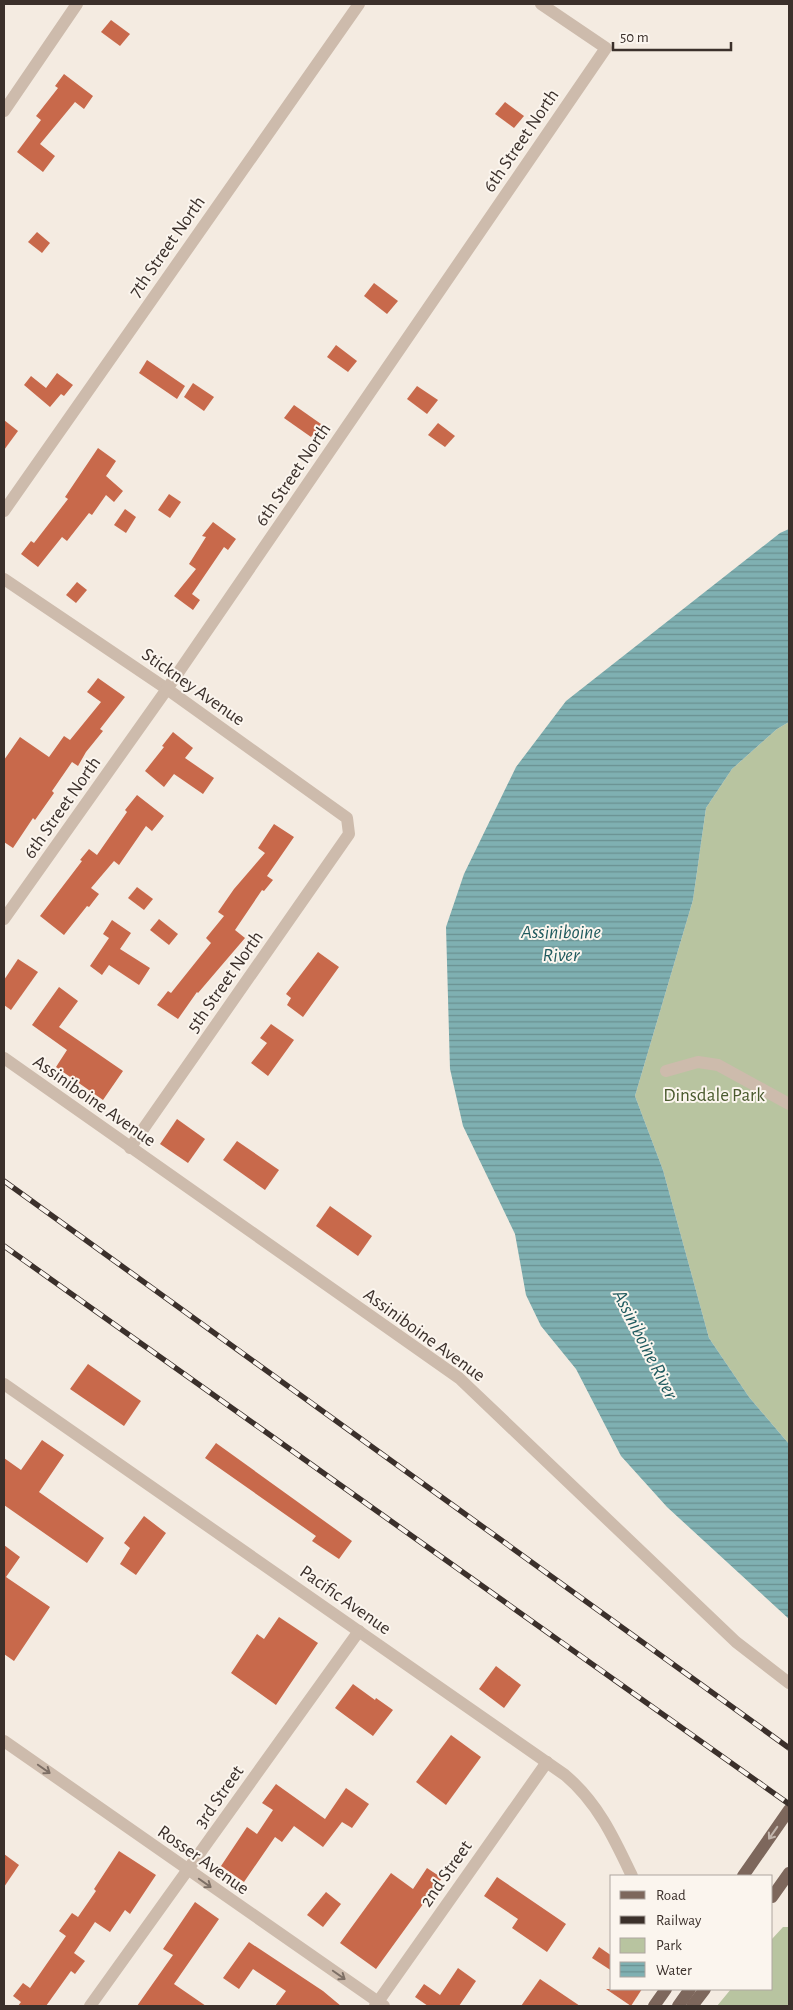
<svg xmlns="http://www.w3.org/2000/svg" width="793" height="2010" font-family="'Alegreya Sans',sans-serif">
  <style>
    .park { fill: #b8c4a0 }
    .water { fill: url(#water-rules) }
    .building { fill: #c8694b }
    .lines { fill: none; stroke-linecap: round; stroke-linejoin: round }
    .minor { stroke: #cdbbac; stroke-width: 12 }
    .tertiary { stroke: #cdbbac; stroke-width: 12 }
    .primary { stroke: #7d675c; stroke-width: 12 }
    .rail-casing { stroke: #3b302b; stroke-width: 5.5 }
    .rail { stroke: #fbf5ee; stroke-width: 4; stroke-dasharray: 11; stroke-linecap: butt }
    .oneway { stroke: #7d6f65 }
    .oneway2 { stroke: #c2b5ac }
    .labels { text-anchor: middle; stroke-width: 4; stroke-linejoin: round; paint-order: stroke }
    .street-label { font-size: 19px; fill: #3b302b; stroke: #fbf5ee }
    .park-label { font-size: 19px; fill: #4a5a2e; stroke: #fbf5ee }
    .water-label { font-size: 20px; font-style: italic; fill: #1f5a5e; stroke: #fbf5ee }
  </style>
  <defs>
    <pattern id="water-rules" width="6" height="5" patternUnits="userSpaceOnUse" patternTransform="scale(1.25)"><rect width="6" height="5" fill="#7fb0b2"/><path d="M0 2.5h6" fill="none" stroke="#699091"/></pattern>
  </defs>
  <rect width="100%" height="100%" fill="#f4ebe1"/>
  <g class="park">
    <polygon points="789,722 789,1444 749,1397 709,1338 663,1170 635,1096 693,900 706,808 732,769 777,729"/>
    <polygon points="783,1927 789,1927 789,2006 717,2006 731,1989 772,1989 772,1939"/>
  </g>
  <polygon class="water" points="789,529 789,722 777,729 732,769 706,808 693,900 635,1096 663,1170 709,1338 749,1397 789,1444 789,1619 667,1507 621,1456 576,1369 541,1326 526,1295 515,1234 463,1126 450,1069 446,927 464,874 516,767 566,701 780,533"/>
  <g class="building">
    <polygon points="111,20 130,34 120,46 101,32"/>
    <polygon points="64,74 93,96 84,109 75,102 40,144 55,156 43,172 17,152 41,120 36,116 58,88 55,86"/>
    <polygon points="505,102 524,116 514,128 495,114"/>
    <polygon points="37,232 50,243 42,253 28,242"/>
    <polygon points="374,283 398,301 387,314 364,296"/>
    <polygon points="336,345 357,361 348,372 327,357"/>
    <polygon points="147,360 185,386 177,399 139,373"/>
    <polygon points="57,373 73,385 64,396 61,394 50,407 24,385 31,376 46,388"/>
    <polygon points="193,383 214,397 204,411 184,397"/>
    <polygon points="417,386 438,400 427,414 407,399"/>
    <polygon points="294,405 321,424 311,437 284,418"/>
    <polygon points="4,420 18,431 4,450"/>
    <polygon points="438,423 455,436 445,447 428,435"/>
    <polygon points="98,448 116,461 106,476 123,491 114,502 106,495 92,515 89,513 67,541 62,537 38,567 21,554 31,541 34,543 68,499 65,497"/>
    <polygon points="169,494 181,502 170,518 158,510"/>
    <polygon points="125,509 136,517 126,533 114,525"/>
    <polygon points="213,522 236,539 228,550 224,547 192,594 200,600 193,610 174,596 196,569 189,564 206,537 202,536"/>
    <polygon points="77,582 87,590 76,603 66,595"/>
    <polygon points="98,678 125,697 100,729 103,731 86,752 78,766 72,762 52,791 54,793 35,820 33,818 13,848 4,842 4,760 20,737 49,757 64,736 70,740 101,702 87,692"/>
    <polygon points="173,732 193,748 185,758 214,778 203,794 174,774 164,787 145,771 164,747 162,746"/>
    <polygon points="137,795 164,816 152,831 146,826 119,865 114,861 91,888 99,894 89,907 87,906 64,935 40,916 82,861 80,860 89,849 97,855 127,812 125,810"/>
    <polygon points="274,824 294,837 267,876 273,880 264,891 262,890 235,930 245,938 198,993 197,992 178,1019 157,1005 168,991 171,993 211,943 206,938 224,916 218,912 234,889 265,853 258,848"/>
    <polygon points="137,887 153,899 144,910 128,898"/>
    <polygon points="159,919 178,934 169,945 150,930"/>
    <polygon points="112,920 131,933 120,949 150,968 139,985 109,965 102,975 90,966 109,938 103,934"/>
    <polygon points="318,952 339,967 303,1017 287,1005 291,998 286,994"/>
    <polygon points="18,959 38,972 11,1010 4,1005 4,980"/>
    <polygon points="59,987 78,1001 59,1027 123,1071 103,1100 56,1067 67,1050 32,1025"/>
    <polygon points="271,1024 294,1040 268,1076 251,1063 267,1043 260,1038"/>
    <polygon points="177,1119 205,1139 188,1163 160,1144"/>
    <polygon points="237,1141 279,1170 265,1190 223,1160"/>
    <polygon points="330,1206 372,1236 358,1256 316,1226"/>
    <polygon points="88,1364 141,1401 124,1426 70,1389"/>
    <polygon points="42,1440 64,1455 39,1492 104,1538 87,1563 4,1505 4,1458 21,1470"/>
    <polygon points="216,1443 352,1541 339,1559 312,1541 316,1536 205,1458"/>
    <polygon points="144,1516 166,1533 136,1575 120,1564 130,1548 124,1543"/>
    <polygon points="4,1545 20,1557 6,1577 50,1607 14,1661 4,1654"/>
    <polygon points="279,1617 318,1643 276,1705 231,1673 257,1634 264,1639"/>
    <polygon points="496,1666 521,1685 504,1708 479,1689"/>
    <polygon points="353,1684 375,1700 376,1698 393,1710 373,1736 335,1708"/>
    <polygon points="451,1735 481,1757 446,1805 416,1782"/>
    <polygon points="276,1784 325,1819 346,1788 369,1804 352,1828 342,1822 323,1847 294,1826 282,1842 275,1837 244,1882 221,1866 247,1827 257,1834 273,1810 262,1803"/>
    <polygon points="119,1851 156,1875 130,1914 125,1910 110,1932 95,1922 74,1953 85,1961 75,1974 71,1971 46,2006 18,2006 21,2002 13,1996 23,1983 30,1988 66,1936 59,1931 72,1913 78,1917 96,1891 94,1889"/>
    <polygon points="4,1854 19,1865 4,1887"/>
    <polygon points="427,1868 442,1878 376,1969 340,1943 391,1873 413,1889"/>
    <polygon points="497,1877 566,1924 547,1952 512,1928 518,1919 484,1896"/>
    <polygon points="326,1892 341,1904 323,1927 307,1915"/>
    <polygon points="195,1902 219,1919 174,1984 206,2006 137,2006 173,1955 163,1949"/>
    <polygon points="249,1942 323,1991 341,2006 275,2006 286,1991 253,1969 239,1989 223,1978"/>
    <polygon points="599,1947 612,1956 612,1971 592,1958"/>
    <polygon points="458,1968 476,1981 459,2006 428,2006 415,1997 424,1984 440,1995"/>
    <polygon points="540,1979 580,2006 521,2006"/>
    <polygon points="606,1989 642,1989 631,2006"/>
  </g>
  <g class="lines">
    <g class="minor">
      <polyline points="4,511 359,4"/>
      <polyline points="4,579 167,689 347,818 349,834 130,1148"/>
      <polyline points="4,919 167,689 606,48 541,4"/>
      <polyline points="4,1058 459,1378 736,1642 789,1683"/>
      <polyline points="666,1071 698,1062 718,1065 789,1104"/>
      <path d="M4 1384 565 1775C598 1803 614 1838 632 1876"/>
      <polyline points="90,2006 359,1631"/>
      <polyline points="375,2006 547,1762"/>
    </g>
    <g class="tertiary">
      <polyline points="4,111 77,4"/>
      <polyline points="4,1741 384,2006"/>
    </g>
    <g class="primary">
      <polyline points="743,1876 789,1810"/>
      <polyline points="772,1897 789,1873"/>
      <polyline points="654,2006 666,1989"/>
      <polyline points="678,2006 690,1989"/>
      <polyline points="692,2006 705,1989"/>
    </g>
    <defs>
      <g id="rail">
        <polyline points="4,1181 789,1748"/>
        <polyline points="4,1246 789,1804"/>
      </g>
    </defs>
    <use href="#rail" class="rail-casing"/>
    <use href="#rail" class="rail"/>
  </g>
  <defs><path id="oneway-shaft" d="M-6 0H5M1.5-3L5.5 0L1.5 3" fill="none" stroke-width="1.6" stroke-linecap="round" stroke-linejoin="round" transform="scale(1.25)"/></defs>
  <g class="oneway">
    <use href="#oneway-shaft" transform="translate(44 1769) rotate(35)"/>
    <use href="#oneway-shaft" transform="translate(205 1883) rotate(35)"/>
    <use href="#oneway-shaft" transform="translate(339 1975) rotate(35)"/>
  </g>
  <use class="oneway2" href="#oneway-shaft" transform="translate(773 1833) rotate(125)"/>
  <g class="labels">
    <g class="street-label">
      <text transform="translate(520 140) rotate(-56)" y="7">6th Street North</text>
      <text transform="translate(166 246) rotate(-55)" y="7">7th Street North</text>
      <text transform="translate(292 474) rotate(-56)" y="7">6th Street North</text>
      <text transform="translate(194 686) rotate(35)" y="7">Stickney Avenue</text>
      <text transform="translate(61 807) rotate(-55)" y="7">6th Street North</text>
      <text transform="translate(224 981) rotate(-55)" y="7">5th Street North</text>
      <text transform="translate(95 1100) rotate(35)" y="7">Assiniboine Avenue</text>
      <text transform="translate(425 1334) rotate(36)" y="7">Assiniboine Avenue</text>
      <text transform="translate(346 1599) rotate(35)" y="7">Pacific Avenue</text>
      <text transform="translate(218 1796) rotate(-55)" y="7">3rd Street</text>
      <text transform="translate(204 1859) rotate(35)" y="7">Rosser Avenue</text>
      <text transform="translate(445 1873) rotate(-55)" y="7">2nd Street</text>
    </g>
    <g class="park-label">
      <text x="714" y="1101">Dinsdale Park</text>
    </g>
    <g class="water-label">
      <text x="561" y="938">Assiniboine<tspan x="561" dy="23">River</tspan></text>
      <text transform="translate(646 1344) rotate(63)" y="7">Assiniboine River</text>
    </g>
  </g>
  <rect width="793" height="2010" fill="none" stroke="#3b302b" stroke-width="10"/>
  <rect x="610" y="1875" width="162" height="115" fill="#fbf5ee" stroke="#aea6a0"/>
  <rect x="620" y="1891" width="25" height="8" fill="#7d675c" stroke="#aea6a0"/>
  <text x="656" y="1900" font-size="15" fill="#3b302b">Road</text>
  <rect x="620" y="1916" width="25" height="8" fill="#3b302b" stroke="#aea6a0"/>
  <text x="656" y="1925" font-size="15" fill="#3b302b">Railway</text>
  <rect x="620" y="1938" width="25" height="15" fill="#b8c4a0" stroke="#aea6a0"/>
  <text x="656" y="1950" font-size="15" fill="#3b302b">Park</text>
  <rect x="620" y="1962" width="25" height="15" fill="url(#water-rules)" stroke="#aea6a0"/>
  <text x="656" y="1975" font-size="15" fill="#3b302b">Water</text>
  <path d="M613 42v8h118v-8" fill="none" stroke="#3b302b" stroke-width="2.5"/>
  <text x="620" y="42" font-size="15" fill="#3b302b" stroke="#fbf5ee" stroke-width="4" paint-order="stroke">50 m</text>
</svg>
